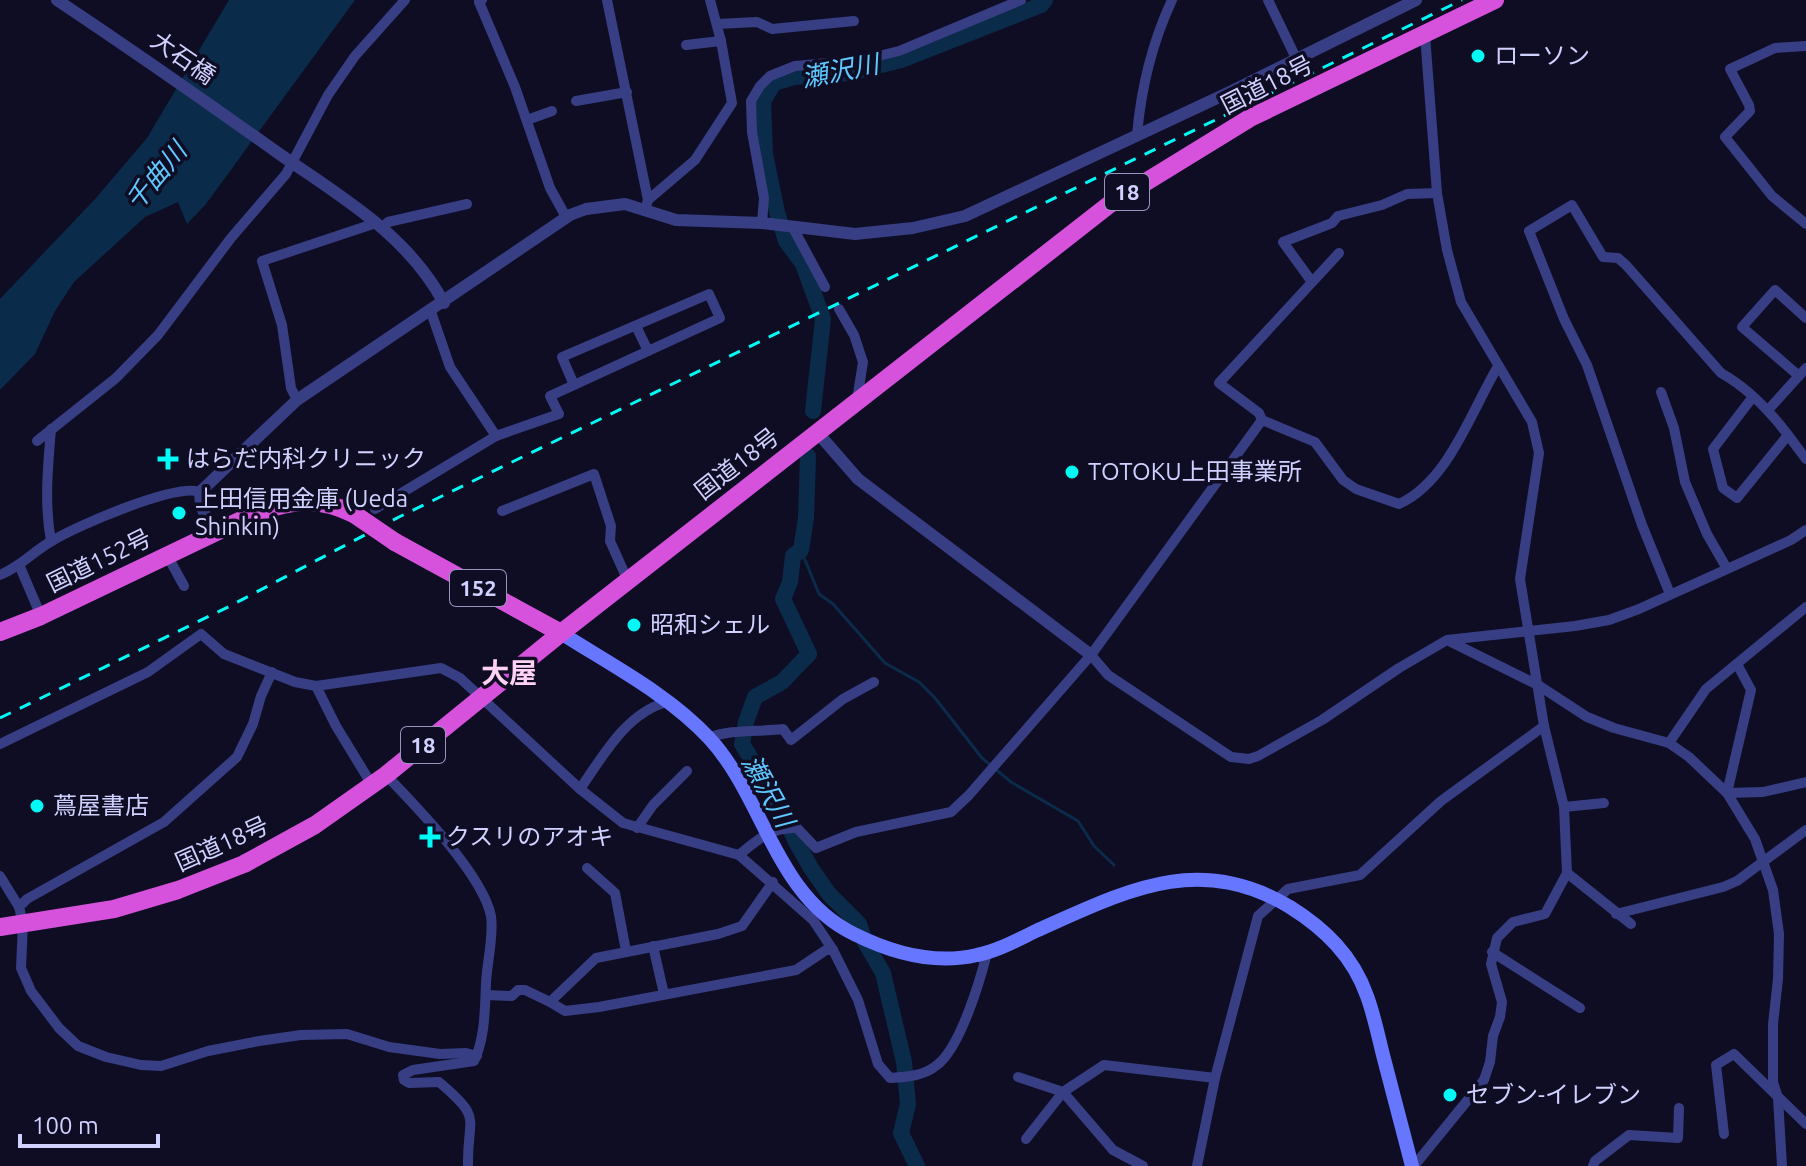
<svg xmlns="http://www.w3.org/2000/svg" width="1806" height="1166" font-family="Ubuntu,'Noto Sans JP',sans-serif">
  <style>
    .water { fill: #0b2b4a }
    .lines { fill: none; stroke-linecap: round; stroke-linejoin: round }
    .stream { stroke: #0b2b4a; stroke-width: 3 }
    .river { stroke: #0b2b4a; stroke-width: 16 }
    .minor { stroke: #373e84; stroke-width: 10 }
    .tertiary { stroke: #373e84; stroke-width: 12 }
    .secondary { stroke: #6776ff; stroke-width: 14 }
    .trunk { stroke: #d651dc; stroke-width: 18 }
    .rail { stroke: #00fbf6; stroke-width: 3; stroke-dasharray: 12 10; stroke-linecap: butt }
    .trunk-bridge { stroke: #d651dc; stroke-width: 18 }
    .poi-dot { fill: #00fbf6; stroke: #0f0d24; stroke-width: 3 }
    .labels { text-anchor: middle; stroke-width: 7; stroke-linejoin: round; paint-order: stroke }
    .shield { fill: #0f0d24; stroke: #9696bd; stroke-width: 2 }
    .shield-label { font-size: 22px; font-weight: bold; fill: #d0d1ff }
    .poi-label { font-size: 24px; fill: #d0d1ff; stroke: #0f0d24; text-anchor: start }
    .street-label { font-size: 24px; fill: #d0d1ff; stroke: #0f0d24 }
    .water-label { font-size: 26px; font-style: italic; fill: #5ec8ff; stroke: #0f0d24 }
    .quarter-label { font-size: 28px; font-weight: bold; fill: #ffd2f4; stroke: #0f0d24 }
  </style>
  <rect width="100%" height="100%" fill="#0f0d24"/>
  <polygon class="water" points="229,0 355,0 206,204 187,224 178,202 145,217 74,282 55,311 35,354 0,390 0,299 96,198 147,138"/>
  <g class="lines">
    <polyline class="stream" points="801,550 819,594 833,604 885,663 919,682 935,698 982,758 1011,782 1078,821 1094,846 1114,865"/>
    <g class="river">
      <polyline points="813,411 823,319 803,264 786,241 777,212 765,154 763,101 774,83 794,77 850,73 901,60 1041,5 1045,0"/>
      <polyline points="808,456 806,518 801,550 793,556 790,582 783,599 809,654 782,682 755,697 746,722 742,744 777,801 796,842 811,868 829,894 859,924 865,942 883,973 904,1062 908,1104 901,1133 917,1166"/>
    </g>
    <g class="minor">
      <polyline points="482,0 479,2 515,87 550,188 566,217"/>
      <polyline points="607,0 648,200"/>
      <polyline points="1268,0 1296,58"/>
      <polyline points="717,24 757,22 772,29 854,21"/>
      <polyline points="686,45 721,41"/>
      <polyline points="1806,46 1775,48 1730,69 1749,105 1750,111 1725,137 1772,196 1806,224"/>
      <polyline points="576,101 627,92"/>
      <polyline points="527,120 552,111"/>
      <path d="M1137 135C1141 89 1153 41 1172 0"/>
      <polyline points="645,210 648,200 695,160 732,103 721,41 710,0"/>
      <polyline points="762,223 764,198 752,132 751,101 760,86 770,76 795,66 862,60 899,51 1021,0"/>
      <polyline points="792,226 825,287"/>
      <polyline points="382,228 388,222 467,204"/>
      <polyline points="1312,282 1283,242 1332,223 1338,216 1382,205 1407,194 1437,193"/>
      <polygon points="709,294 720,318 574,385 562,357"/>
      <polyline points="839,309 854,335 863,362 857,400"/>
      <polyline points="431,312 450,367 496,436"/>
      <polyline points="636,326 648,351"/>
      <polyline points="1799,376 1742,327 1775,290 1806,318"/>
      <polyline points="1661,392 1674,428 1685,482 1707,534 1726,567"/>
      <polyline points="297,400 291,388 282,325 262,261 376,223"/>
      <polyline points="1769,409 1806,368"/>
      <polyline points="1262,420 1259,413 1219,383 1339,253"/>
      <path d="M51 429C48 467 44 503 51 541"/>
      <polyline points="1788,435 1806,459"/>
      <polyline points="37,441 116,378 158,335 231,238 286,174 328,95 355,56 405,0"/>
      <polyline points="375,509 496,436 559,414 550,396 574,385"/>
      <polyline points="502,511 594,474 611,526 610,541 628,581"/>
      <polyline points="167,555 184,586"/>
      <polyline points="20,567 41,616"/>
      <path d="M0 575C23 565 32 552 52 541 76 526 176 483 200 492"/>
      <path d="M1670 594 1642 525 1587 365 1564 319 1529 231 1572 205 1603 257 1618 258 1626 265 1721 373C1748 388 1769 410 1788 435L1737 498 1723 488 1713 449 1752 398"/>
      <polyline points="1449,641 1538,685 1587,717 1614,728 1669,743 1689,757 1727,793 1755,839 1773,890 1779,934 1778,979 1773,1024 1773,1082 1778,1098 1782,1166"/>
      <polyline points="1091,655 1108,675 1231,757 1249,759 1258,756 1322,720 1399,668 1447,640 1575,626 1609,620 1639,609 1791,540 1806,530"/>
      <polyline points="272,672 261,696 253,724 237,757 164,822 27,899 19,907 23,923 21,968 31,991 59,1028 78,1046 106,1057 141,1065 161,1066 208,1051 259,1041 301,1035 347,1034 389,1047 440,1054 466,1053 477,1056"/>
      <path d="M316 686 441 668 460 678 580 789 623 823 739 855C758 839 772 827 797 828L816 848 856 832 951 812 969 795 1091 655 1262 420 1315 442 1343 480 1356 489 1399 504C1448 482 1471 412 1497 368"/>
      <path d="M708 738C731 729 758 732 783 729L791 740 843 699 874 682"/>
      <polyline points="1669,743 1706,689 1806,607"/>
      <polyline points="0,744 148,672 201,634 224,654 295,682 316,686 336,726 372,785"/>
      <path d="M386 775C416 806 483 875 491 916 494 936 487 962 486 983 485 1008 485 1039 474 1061L413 1070 403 1075 404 1080 409 1083 439 1082C484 1120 467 1115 468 1166"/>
      <path d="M580 789C603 756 626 713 667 702"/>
      <polyline points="1727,793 1751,690 1737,664"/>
      <polyline points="1727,793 1763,792 1806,782"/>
      <polyline points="1564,807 1604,803"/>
      <polyline points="637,828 653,805 687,771"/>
      <path d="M739 855 813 920 833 950 858 1000 878 1064 890 1078C907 1077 924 1076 937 1065 960 1048 980 981 987 953"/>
      <polyline points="587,868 615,893 626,951"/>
      <polyline points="1567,873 1631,924"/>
      <polyline points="0,876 19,907"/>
      <polyline points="773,882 742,926 718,934 596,958 550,1002 565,1011 599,1007 796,970 826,950 833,950"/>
      <polyline points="1616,914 1723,887 1737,881 1806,830"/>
      <polyline points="653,946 664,994"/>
      <polyline points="1492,952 1580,1008"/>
      <polyline points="486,995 512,996 518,990 525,990 550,1002"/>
      <polyline points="1018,1077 1063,1092 1113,1150 1143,1166"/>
      <polyline points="1724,1134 1716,1065 1734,1054 1806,1124"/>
      <polyline points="1026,1139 1063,1092 1104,1065 1215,1078"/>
      <polyline points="1197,1166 1215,1078 1258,916 1288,889 1360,875 1441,801 1544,726"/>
      <polyline points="1414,1166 1484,1080 1490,1062 1493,1036 1500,1017 1502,1002 1491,964 1497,938 1513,922 1545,914 1567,873 1564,807 1544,726 1520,579 1539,453 1532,422 1461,302 1447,250 1437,193 1425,35"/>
      <polyline points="1593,1166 1595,1161 1629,1135 1678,1138 1679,1108"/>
    </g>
    <g class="tertiary">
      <path d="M57 0C132 50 205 101 278 153 341 197 407 234 444 303"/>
      <polyline points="817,432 858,479 1091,655"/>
      <polyline points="212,532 201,505 200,492 297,400 570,215 586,209 625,204 676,220 762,223 855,234 913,228 965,216 1232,91 1416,0"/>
    </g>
    <path class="secondary" d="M561 633C611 665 668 694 709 738 764 797 775 896 854 934 892 953 934 965 977 955 998 951 1019 939 1038 930 1126 891 1198 852 1290 907 1325 929 1353 956 1367 996 1374 1015 1378 1035 1383 1055 1393 1092 1402 1129 1412 1166"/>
    <g class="trunk">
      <polyline points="395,542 561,633"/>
      <path d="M0 632 41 616 256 513C295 500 315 496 354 514"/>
      <polyline points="0,927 114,909 178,890 244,864 315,825 386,775 561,633 1110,204 1250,118 1495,0"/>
    </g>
    <polyline class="rail" points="0,718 230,606 399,517 1462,0"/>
    <polyline class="trunk-bridge" points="354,514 395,542"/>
  </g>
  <g class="poi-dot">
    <circle cx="1478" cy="56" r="8"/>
    <path d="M164 447h8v8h8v8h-8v8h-8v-8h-8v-8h8z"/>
    <circle cx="1072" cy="472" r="8"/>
    <circle cx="179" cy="513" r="8"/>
    <circle cx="634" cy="625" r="8"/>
    <circle cx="37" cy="806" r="8"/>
    <path d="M426 825h8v8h8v8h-8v8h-8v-8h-8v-8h8z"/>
    <circle cx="1450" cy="1095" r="8"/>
  </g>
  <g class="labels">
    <g class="shield">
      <rect x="1105" y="174" width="44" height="36" rx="6"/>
      <rect x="450" y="570" width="56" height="36" rx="6"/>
      <rect x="401" y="727" width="44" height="36" rx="6"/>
    </g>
    <g class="shield-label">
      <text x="1127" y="200">18</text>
      <text x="478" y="596">152</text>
      <text x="423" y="753">18</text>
    </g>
    <g class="poi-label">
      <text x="1494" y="64">ローソン</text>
      <text x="186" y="467">はらだ内科クリニック</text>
      <text x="1088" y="480">TOTOKU上田事業所</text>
      <text x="195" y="507">上田信用金庫 (Ueda<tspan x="195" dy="28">Shinkin)</tspan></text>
      <text x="650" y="633">昭和シェル</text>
      <text x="53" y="814">蔦屋書店</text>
      <text x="446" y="845">クスリのアオキ</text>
      <text x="1466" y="1103">セブン-イレブン</text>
    </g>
    <g class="street-label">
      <text transform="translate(183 58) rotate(35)" y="8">大石橋</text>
      <text transform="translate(1267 85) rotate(-27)" y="8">国道18号</text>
      <text transform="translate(737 464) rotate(-38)" y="8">国道18号</text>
      <text transform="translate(99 561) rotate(-26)" y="8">国道152号</text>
      <text transform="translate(222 844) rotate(-24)" y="8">国道18号</text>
    </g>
    <g class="water-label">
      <text transform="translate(840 71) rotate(-11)" y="9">瀬沢川</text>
      <text transform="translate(156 176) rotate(-50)" y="9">千曲川</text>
      <text transform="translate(768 791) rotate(61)" y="9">瀬沢川</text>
    </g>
    <g class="quarter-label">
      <text x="509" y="683">大屋</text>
    </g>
  </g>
  <path d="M20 1134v12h138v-12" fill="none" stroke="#d0d1ff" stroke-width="4"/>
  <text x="32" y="1134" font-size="24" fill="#d0d1ff" stroke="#0f0d24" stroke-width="6" paint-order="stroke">100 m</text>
</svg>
